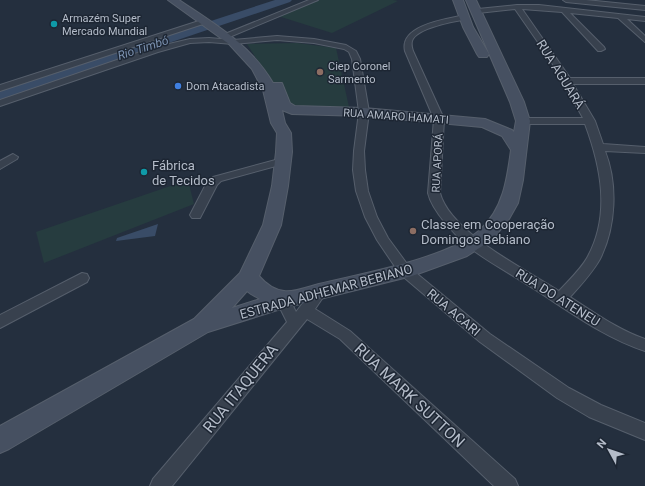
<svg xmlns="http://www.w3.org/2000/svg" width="645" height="486" font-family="Roboto,sans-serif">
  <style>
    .green { fill: #263c3f }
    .water { fill: #394c67 }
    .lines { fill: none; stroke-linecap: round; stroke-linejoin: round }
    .river { fill: #394c67; fill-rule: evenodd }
    .street-casing { stroke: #565f6c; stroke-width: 2 }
    .secondary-casing { stroke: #565f6c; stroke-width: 2 }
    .street { fill: #38414e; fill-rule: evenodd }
    .secondary { fill: #465061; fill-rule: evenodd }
    .culture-dot { fill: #0f9aa8; stroke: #1d2633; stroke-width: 1.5 }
    .education-dot { fill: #8d6e63; stroke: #1d2633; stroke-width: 1.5 }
    .shop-dot { fill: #3f7fe0; stroke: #1d2633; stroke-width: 1.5 }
    .labels { text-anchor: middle; stroke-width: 3; stroke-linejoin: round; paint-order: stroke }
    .far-poi-label { font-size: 11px; fill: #b4bcc9; stroke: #1d2633; text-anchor: start }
    .far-street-label { font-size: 11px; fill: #b4bcc9; stroke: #1d2633 }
    .far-water-label { font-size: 12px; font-style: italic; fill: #7c92b1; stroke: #1d2633 }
    .street-label { font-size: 13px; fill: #b4bcc9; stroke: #1d2633 }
    .poi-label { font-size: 13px; fill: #b4bcc9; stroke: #1d2633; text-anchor: start }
    .near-street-label { font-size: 16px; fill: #b4bcc9; stroke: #1d2633 }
  </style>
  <rect width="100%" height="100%" fill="#242f3e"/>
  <g class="green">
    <polygon points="318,0 393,0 398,1 332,33 278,16"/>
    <polygon points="297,43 336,48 349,107 286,105 247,44"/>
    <polygon points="188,180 194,204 44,263 36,232"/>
  </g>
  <polygon class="water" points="158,224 155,236 116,241 117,238"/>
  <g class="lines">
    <polygon class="river" points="275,0 292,0 290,2 0,100 0,90"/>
    <defs>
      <g id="street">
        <polygon points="309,0 318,0 227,38 220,36"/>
        <polygon points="563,0 586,0 645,6 645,10 566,2"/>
        <path d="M517 5H539L645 17V21L627 19 645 36V42L618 18 570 13 604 47 605 49 601 51H598L562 12 522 9 570 78H645V84H573L595 121 603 144 645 147V153L605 151C618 184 616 227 600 259 592 273 581 285 570 297 594 312 618 330 645 339V351C605 338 570 312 534 289 513 275 490 263 470 248 456 236 432 211 428 193L434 119 405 51C399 25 447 19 465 15H468V19C455 21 416 28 412 41 411 45 412 48 413 51L444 119 440 193C450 232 526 270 559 291 569 280 580 270 587 258 611 215 601 167 585 124H523L518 121 523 118H583L551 61 515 9 478 13 475 11 478 9Z"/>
        <polygon points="202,20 209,22 0,91 0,85"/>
        <polygon points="277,36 314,39 346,45 356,51 360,59 369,112 364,151 365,170 368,191 377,217 388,238 410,268 490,334 569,388 601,405 645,423 645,440 589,417 557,398 480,342 400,274 377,240 365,217 356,191 353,170 354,151 359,112 352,59 349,52 344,49 314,43 277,40 233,44 209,42 190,43 158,52 0,106 0,100 152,48 190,39 209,38 233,40"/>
        <polygon points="13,154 18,157 17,159 0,169 0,161"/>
        <polygon points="283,158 288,161 287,163 221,181 217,185 200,218 192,218 190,215 206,184 213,177"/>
        <polygon points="82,273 87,274 89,278 87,282 0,328 0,315"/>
        <polygon points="321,285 326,286 328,290 315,309 350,331 515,479 518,486 494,486 340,339 307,319 172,486 150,486 153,479 287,322 276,300 278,296 283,294 288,296 296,312 316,286"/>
      </g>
      <g id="secondary">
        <path d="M168 0H179C216 25 250 44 273 83H282L290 103 295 106 364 108 485 119 512 130 514 132 516 121 510 102 466 0H476L524 102 530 121 523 180 518 203 509 219 493 239 467 256 412 276 284 308 208 332 9 449 0 453V426L194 319 240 273 263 225 272 186 276 152 277 133 271 123 263 90 252 69 229 44ZM282 110 292 114 364 116 482 127 502 136 511 150C507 180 503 209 480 230 446 259 363 273 319 284 311 286 292 293 284 291 274 290 265 283 259 276L281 225 288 186 292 152 291 133 285 123ZM247 291 251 294 260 299 232 308Z"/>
        <polygon points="453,0 463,0 473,27 489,54 487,57 479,57 477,54 463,27"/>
      </g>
    </defs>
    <use href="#street" class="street-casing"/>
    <use href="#secondary" class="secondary-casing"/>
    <use href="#street" class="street"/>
    <use href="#secondary" class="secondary"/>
  </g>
  <g class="culture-dot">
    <circle cx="54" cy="24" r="4"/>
    <circle cx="144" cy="172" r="4"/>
  </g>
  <g class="education-dot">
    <circle cx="320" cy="72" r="4"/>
    <circle cx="413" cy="231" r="4"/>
  </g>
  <circle class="shop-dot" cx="178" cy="86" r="4"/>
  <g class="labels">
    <g class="far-poi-label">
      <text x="62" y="22">Armazém Super<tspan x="62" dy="13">Mercado Mundial</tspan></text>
      <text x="328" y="70">Ciep Coronel<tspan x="328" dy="13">Sarmento</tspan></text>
      <text x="186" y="90">Dom Atacadista</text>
    </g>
    <g class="far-street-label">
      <text transform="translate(396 116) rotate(4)" y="4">RUA AMARO HAMATI</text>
      <text transform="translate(437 163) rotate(-87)" y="4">RUA APORÁ</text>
    </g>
    <g class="far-water-label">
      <text transform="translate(143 48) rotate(-18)" y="4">Rio Timbó</text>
    </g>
    <g class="street-label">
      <text transform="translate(561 74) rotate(58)" y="5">RUA AGUARÁ</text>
      <text transform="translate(326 291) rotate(-15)" y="5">ESTRADA ADHEMAR BEBIANO</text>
      <text transform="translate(558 297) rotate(32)" y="5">RUA DO ATENEU</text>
      <text transform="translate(454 312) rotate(40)" y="5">RUA ACARI</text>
    </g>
    <g class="poi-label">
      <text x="152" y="170">Fábrica<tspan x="152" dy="15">de Tecidos</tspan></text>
      <text x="421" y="229">Classe em Cooperação<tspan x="421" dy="15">Domingos Bebiano</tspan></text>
    </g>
    <g class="near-street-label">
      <text transform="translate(240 388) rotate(-51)" y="6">RUA ITAQUERA</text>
      <text transform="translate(410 395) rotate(43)" y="6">RUA MARK SUTTON</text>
    </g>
  </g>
  <g transform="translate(609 450) rotate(310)" stroke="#1d2633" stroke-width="3" paint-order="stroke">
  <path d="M0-3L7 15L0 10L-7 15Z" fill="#b4bcc9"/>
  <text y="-6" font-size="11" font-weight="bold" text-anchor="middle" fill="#b4bcc9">N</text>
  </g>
</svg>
